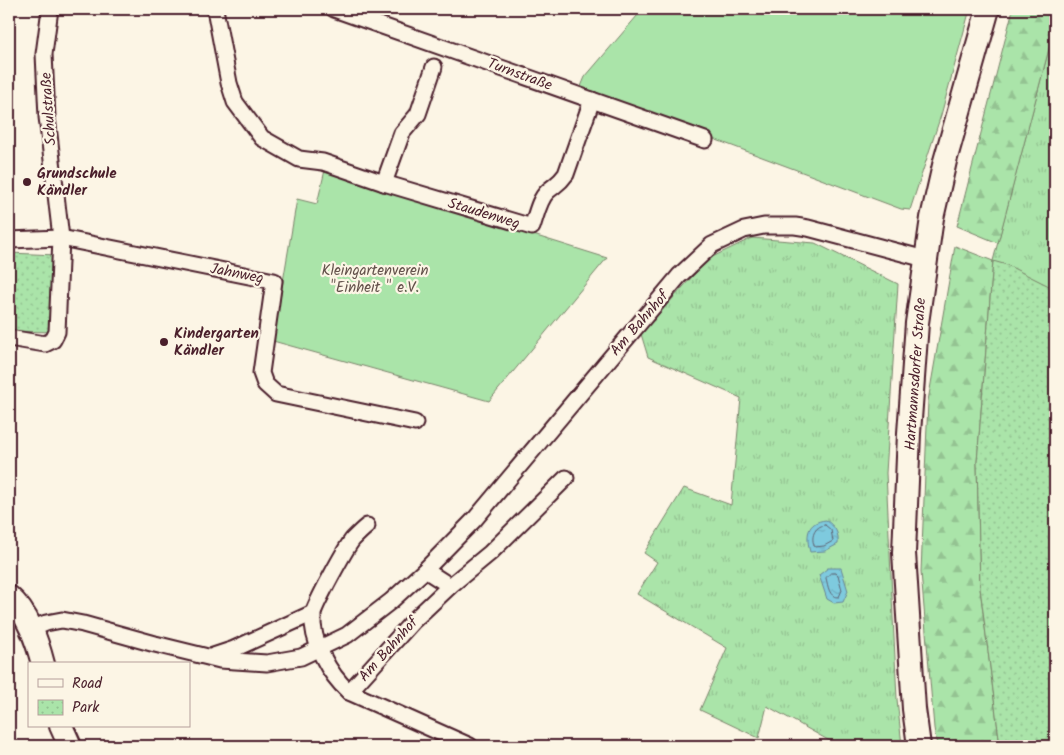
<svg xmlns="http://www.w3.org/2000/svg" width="1064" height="755" font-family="Kalam,sans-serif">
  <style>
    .grass { fill: url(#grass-tufts); stroke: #7a826a }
    .forest { fill: url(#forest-firs); stroke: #7a826a }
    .park { fill: url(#park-dots); stroke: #7a826a }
    .garden { fill: #aae4a9; stroke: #7a826a }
    .water { fill: url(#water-ripples); stroke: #698696 }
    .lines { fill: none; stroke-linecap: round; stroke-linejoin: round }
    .shore { stroke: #5f6373; stroke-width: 1 }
    .street-casing { stroke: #4a1f2b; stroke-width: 19 }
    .secondary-casing { stroke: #4a1f2b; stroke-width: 26 }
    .street { stroke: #fcf5e5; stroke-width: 15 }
    .secondary { stroke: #fcf5e5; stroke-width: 22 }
    .poi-dot { fill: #4a1f2b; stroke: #fcf5e5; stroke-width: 2 }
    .labels { text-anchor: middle; stroke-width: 4.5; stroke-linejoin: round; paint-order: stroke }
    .street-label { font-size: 15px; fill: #4a1f2b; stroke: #fcf5e5 }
    .poi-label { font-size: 15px; font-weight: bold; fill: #4a1f2b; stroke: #fcf5e5; text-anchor: start }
    .park-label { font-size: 15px; fill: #62504a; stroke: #fcf5e5 }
  </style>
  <defs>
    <pattern id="grass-tufts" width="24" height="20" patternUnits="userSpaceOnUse" patternTransform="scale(1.25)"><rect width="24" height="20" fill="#aae4a9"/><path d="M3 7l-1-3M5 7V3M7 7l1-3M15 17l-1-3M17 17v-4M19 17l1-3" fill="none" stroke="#94c392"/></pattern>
    <pattern id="forest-firs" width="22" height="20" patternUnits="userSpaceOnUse" patternTransform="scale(1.25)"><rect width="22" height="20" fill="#aae4a9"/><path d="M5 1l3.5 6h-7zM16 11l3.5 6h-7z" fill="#94c392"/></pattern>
    <pattern id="park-dots" width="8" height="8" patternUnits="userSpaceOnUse" patternTransform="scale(1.25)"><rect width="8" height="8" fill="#aae4a9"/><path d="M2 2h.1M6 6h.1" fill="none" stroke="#94c392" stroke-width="1.8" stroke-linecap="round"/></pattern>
    <pattern id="water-ripples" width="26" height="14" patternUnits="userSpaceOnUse" patternTransform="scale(1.25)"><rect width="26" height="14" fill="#7ecade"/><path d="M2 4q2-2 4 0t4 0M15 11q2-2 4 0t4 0" fill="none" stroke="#6eadbf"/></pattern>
  </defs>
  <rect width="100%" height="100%" fill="#fcf5e5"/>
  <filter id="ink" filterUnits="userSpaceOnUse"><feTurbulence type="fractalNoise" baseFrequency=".02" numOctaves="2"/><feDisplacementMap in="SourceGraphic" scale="10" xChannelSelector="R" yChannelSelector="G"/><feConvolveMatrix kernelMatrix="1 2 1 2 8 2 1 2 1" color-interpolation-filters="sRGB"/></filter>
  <g filter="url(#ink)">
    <g class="grass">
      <polygon points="1055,26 1055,746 1000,746 993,261"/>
      <polygon points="752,238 815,243 898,284 886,473 897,699 902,746 837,746 837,745 767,706 759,738 700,710 727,648 637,594 657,562 644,553 684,488 731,505 741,398 648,357 641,334 708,259"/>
    </g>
    <g class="forest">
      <polygon points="1013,9 1055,9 1055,26 998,243 957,226"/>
      <polygon points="955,246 993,261 977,462 980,588 1000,746 937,746 934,728 921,572 928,401"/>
    </g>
    <g class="park">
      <polygon points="9,253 57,255 54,332 9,331"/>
      <polygon points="993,261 1007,265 1055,289 1055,746 1000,746 980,588 977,462"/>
    </g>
    <g class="garden">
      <polygon points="643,9 970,9 941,115 910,210 901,209 580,89 585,77"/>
      <polygon points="325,170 607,258 489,401 273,341 297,199 317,204"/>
    </g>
    <g class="water">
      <path d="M826 520C835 527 839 532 838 544L825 551 810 552C806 536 806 522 826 520Z"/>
      <polygon points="828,568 841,568 848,591 843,602 834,603 827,599 819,575"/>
    </g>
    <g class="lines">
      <g class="shore">
        <path d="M825 525 831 530 833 541 824 546 815 547C810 538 814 526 825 525Z"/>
        <path d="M831 573H836L838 575 842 590 839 597C829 598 828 586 826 578Z"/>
      </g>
      <defs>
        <g id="street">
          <path d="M215 9 229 83 235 102 262 138 299 159 323 162 384 183 532 227C536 216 539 199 548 191 556 184 559 184 566 174L592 100"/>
          <polyline points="334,9 705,140"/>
          <polyline points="384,183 402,133 418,114 434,67"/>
          <polyline points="9,240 61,238 274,281 261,373 265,384 276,394 415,423"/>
          <polyline points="9,338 45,344 53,340 57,332 61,238 47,117 44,54 50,9"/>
          <path d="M367 526C362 530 357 535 353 539 346 547 314 606 313 614 311 642 329 674 349 692L470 746"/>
          <polyline points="425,570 450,586"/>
          <polyline points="31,629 46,623 62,620 83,624 155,644 220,660 267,663 301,657 347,635 391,601 425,570 475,519 679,276 712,245 744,230 764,226 795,226 808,228 925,259"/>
          <polyline points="213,656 234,649 313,613"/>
          <polyline points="349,692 414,620 450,586 490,553 566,478"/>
        </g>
        <g id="secondary">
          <path d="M9 597C28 613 37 641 43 664"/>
          <polyline points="61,726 70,746"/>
          <polyline points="919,746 914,709 904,553 909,433 917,323 932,218 945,161 988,9"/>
        </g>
      </defs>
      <use href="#street" class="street-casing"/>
      <use href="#secondary" class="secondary-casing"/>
      <use href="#street" class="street"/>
      <use href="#secondary" class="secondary"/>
    </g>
  </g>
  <g class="poi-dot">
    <circle cx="27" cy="182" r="5"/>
    <circle cx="164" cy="342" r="5"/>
  </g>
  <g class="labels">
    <g class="street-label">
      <text transform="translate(520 74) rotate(20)" y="5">Turnstraße</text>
      <text transform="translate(48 109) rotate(-94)" y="5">Schulstraße</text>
      <text transform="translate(484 213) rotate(17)" y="5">Staudenweg</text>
      <text transform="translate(237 273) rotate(11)" y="5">Jahnweg</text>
      <text transform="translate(639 323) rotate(-49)" y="5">Am Bahnhof</text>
      <text transform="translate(915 374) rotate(-86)" y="5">Hartmannsdorfer Straße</text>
      <text transform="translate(388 649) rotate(-48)" y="5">Am Bahnhof</text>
    </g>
    <g class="poi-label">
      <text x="37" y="178">Grundschule<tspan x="37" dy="17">Kändler</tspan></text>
      <text x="174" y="338">Kindergarten<tspan x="174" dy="17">Kändler</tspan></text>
    </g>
    <g class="park-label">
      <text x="375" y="275">Kleingartenverein<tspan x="375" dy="17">"Einheit " e.V.</tspan></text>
    </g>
  </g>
  <rect width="1064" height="755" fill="none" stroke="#fcf5e5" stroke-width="30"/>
  <rect x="15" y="15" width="1034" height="725" fill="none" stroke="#4a1f2b" stroke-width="2" filter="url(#ink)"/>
  <rect x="28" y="662" width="162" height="65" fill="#fcf5e5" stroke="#b59f9b"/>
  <rect x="38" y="679" width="25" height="8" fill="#fcf5e5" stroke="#b59f9b"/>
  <text x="72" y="688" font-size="15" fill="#4a1f2b">Road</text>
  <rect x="38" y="700" width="25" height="15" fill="url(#park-dots)" stroke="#b59f9b"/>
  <text x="72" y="712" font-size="15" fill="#4a1f2b">Park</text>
</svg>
